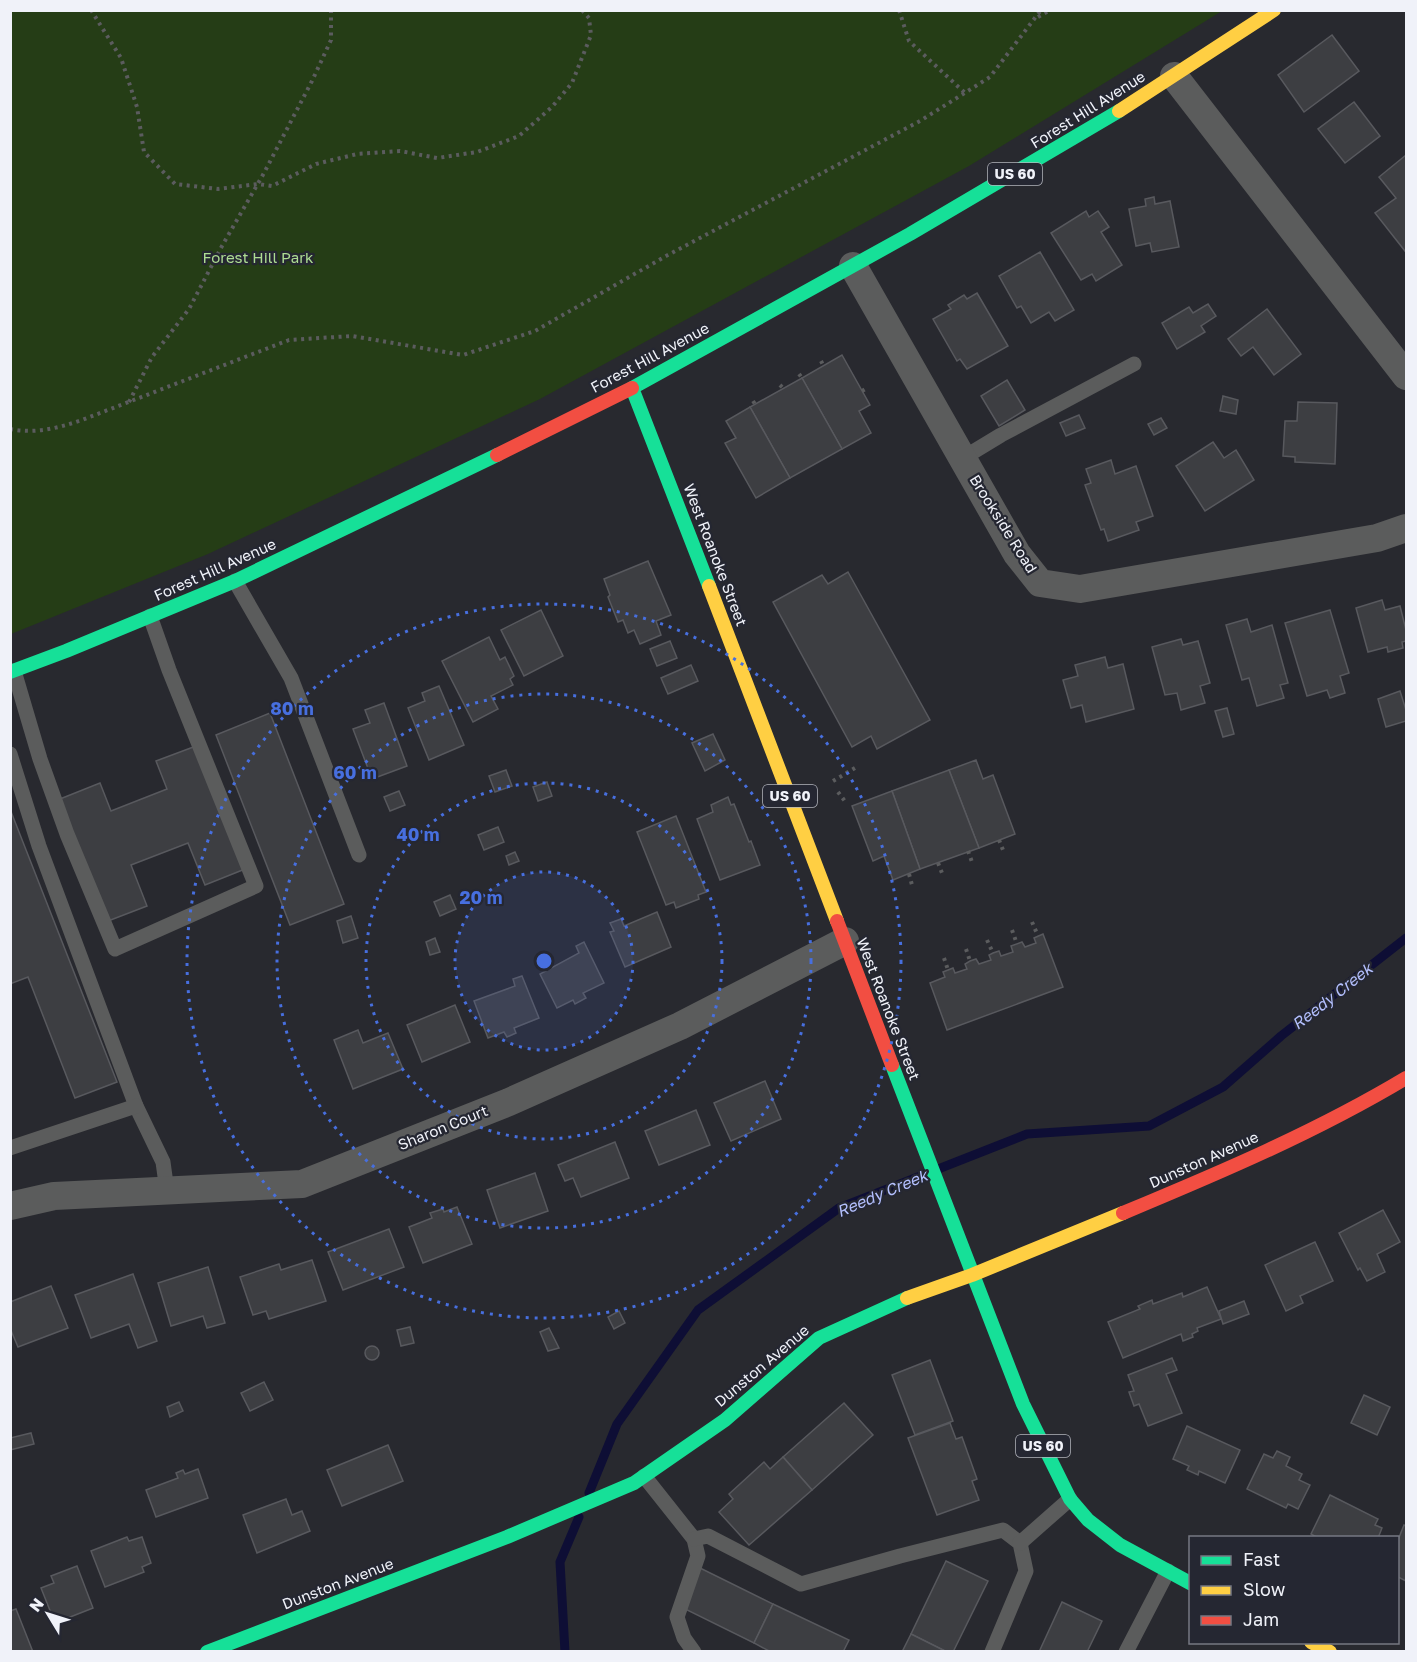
<svg xmlns="http://www.w3.org/2000/svg" width="1417" height="1662" font-family="'Golos Text',sans-serif">
  <style>
    .green { fill: #253d16 }
    .lines { fill: none; stroke-linecap: round; stroke-linejoin: round }
    .stream { stroke: #0e0e35; stroke-width: 9 }
    .building { fill: #3d3e42; stroke: #58595e; stroke-width: 1.5 }
    .path { stroke: #5b5c5e; stroke-width: 4; stroke-dasharray: 3 4.5; stroke-linecap: butt }
    .lane { stroke: #5b5c5c; stroke-width: 15 }
    .street { stroke: #5b5c5c; stroke-width: 28 }
    .fast { stroke: #16e098; stroke-width: 14 }
    .slow { stroke: #ffcf43; stroke-width: 14 }
    .jam { stroke: #f24e42; stroke-width: 14 }
    .ring { fill: none; stroke: #476fdf; stroke-width: 3; stroke-dasharray: 3 6 }
    .labels { text-anchor: middle; stroke-width: 4.5; stroke-linejoin: round; paint-order: stroke }
    .shield { fill: #252732; stroke: #b3b5bd; stroke-width: 1.5 }
    .shield-label { font-size: 14px; font-weight: bold; fill: #f0f2f9 }
    .street-label { font-size: 15px; fill: #f0f2f9; stroke: #252732 }
    .park-label { font-size: 15px; fill: #addc92; stroke: #252732 }
    .water-label { font-size: 16px; font-style: italic; fill: #b3bffd; stroke: #252732 }
    .centre { fill: #476fdf; stroke: #252732; stroke-width: 3 }
    .ring-label { font-size: 18px; text-anchor: middle; font-weight: bold; fill: #476fdf; stroke: #252732; stroke-width: 4.5; stroke-linejoin: round; paint-order: stroke }
  </style>
  <rect width="100%" height="100%" fill="#28292f"/>
  <polygon class="green" points="11,10 1222,10 1222,11 969,166 540,399 208,554 11,634"/>
  <g class="lines">
    <g class="stream">
      <polyline points="589,1493 617,1424 698,1310 839,1208 1027,1134 1149,1126 1223,1087 1281,1036 1406,938"/>
      <polyline points="565,1652 560,1562 579,1517"/>
    </g>
  </g>
  <g class="building">
    <polygon points="1332,35 1359,71 1304,112 1278,75"/>
    <polygon points="1354,102 1380,136 1345,163 1318,129"/>
    <polygon points="1406,155 1406,250 1405,251 1375,213 1396,198 1379,177"/>
    <polygon points="1154,197 1155,204 1170,201 1179,247 1152,252 1150,243 1136,246 1129,209 1146,206 1145,199"/>
    <polygon points="1086,211 1089,217 1098,211 1109,227 1101,232 1122,265 1096,281 1092,274 1081,280 1051,233"/>
    <polygon points="1040,252 1074,310 1055,321 1049,312 1031,323 1021,306 1017,308 999,276"/>
    <polygon points="977,293 1008,346 967,369 960,359 957,361 933,319 951,309 948,305 964,295 967,299"/>
    <polygon points="1208,304 1216,316 1201,326 1205,332 1177,349 1162,323 1189,307 1193,313"/>
    <polygon points="1267,309 1301,354 1274,375 1253,347 1241,356 1228,339"/>
    <polygon points="842,355 870,405 859,411 871,433 842,449 802,378"/>
    <polygon points="802,378 842,449 790,478 750,407"/>
    <polygon points="1007,380 1025,410 999,426 981,396"/>
    <polygon points="1223,396 1238,400 1236,414 1220,411"/>
    <polygon points="1298,402 1337,403 1335,464 1295,462 1295,457 1283,456 1285,421 1297,421"/>
    <polygon points="750,407 790,478 756,498 725,443 736,438 726,421"/>
    <polygon points="1079,415 1085,428 1066,436 1060,423"/>
    <polygon points="1161,418 1167,428 1154,435 1148,424"/>
    <polygon points="1213,442 1224,458 1236,450 1254,480 1205,511 1176,466"/>
    <polygon points="1111,460 1115,474 1136,466 1153,516 1136,522 1139,530 1108,541 1104,529 1101,530 1085,485 1091,483 1086,469"/>
    <polygon points="648,561 671,615 656,621 661,635 640,644 634,630 628,633 623,620 618,622 608,597 610,595 604,579"/>
    <polygon points="848,572 930,720 877,749 871,736 852,747 773,602 822,575 828,584"/>
    <polygon points="1382,600 1385,610 1400,606 1406,630 1406,641 1402,642 1403,648 1388,652 1387,647 1368,652 1356,608"/>
    <polygon points="541,610 563,656 524,676 501,630"/>
    <polygon points="1330,610 1349,673 1340,676 1345,693 1330,698 1327,690 1307,696 1285,623"/>
    <polygon points="1247,619 1251,632 1272,625 1288,683 1280,685 1284,698 1257,706 1249,678 1242,680 1226,625"/>
    <polygon points="489,637 500,660 505,657 514,676 510,679 513,685 491,696 498,709 473,722 442,661"/>
    <polygon points="1181,639 1183,645 1198,641 1210,683 1200,686 1205,703 1181,710 1177,693 1165,695 1152,647"/>
    <polygon points="670,641 677,658 657,666 650,649"/>
    <polygon points="1105,657 1108,668 1123,664 1134,709 1086,722 1082,705 1071,708 1063,680 1078,676 1075,665"/>
    <polygon points="691,665 698,681 668,694 661,678"/>
    <polygon points="439,686 464,745 429,760 408,708 425,701 422,693"/>
    <polygon points="1400,691 1406,710 1406,721 1386,727 1378,699"/>
    <polygon points="384,703 407,766 372,779 353,729 370,723 365,710"/>
    <polygon points="1227,708 1234,734 1223,737 1215,711"/>
    <polygon points="270,713 344,904 290,925 216,735"/>
    <polygon points="713,734 725,760 705,771 692,743"/>
    <polygon points="196,746 245,869 205,885 188,843 131,865 147,906 108,921 60,799 100,783 111,811 167,789 156,761"/>
    <polygon points="976,760 983,779 993,775 1015,834 979,848 949,770"/>
    <polygon points="506,770 512,786 495,792 489,776"/>
    <polygon points="949,770 979,848 920,869 892,791"/>
    <polygon points="547,782 552,796 538,801 533,787"/>
    <polygon points="399,791 405,805 390,811 384,797"/>
    <polygon points="892,791 920,869 893,880 884,856 873,861 852,806"/>
    <polygon points="728,797 731,805 734,804 749,842 751,841 760,865 720,880 697,819 713,812 711,805"/>
    <polygon points="10,809 117,1082 75,1098 28,977 10,984"/>
    <polygon points="676,816 706,892 698,895 699,899 676,908 674,902 666,905 637,832"/>
    <polygon points="498,827 504,842 484,850 478,835"/>
    <polygon points="515,852 519,861 509,865 506,856"/>
    <polygon points="450,895 456,909 440,916 434,902"/>
    <polygon points="657,912 671,947 625,967 610,932 614,931 610,923 621,919 624,926"/>
    <polygon points="351,916 358,938 343,943 337,921"/>
    <polygon points="1043,934 1063,987 947,1030 930,983 945,977 943,972 953,968 955,973 967,969 965,964 970,961 976,959 979,964 991,960 989,955 993,953 999,951 1001,956 1013,952 1011,946 1022,942 1025,947 1036,943 1034,938"/>
    <polygon points="435,938 440,952 430,955 426,942"/>
    <polygon points="584,942 604,983 583,993 586,998 575,1004 573,1000 557,1008 540,974 579,953 576,946"/>
    <polygon points="522,976 539,1018 514,1028 516,1033 507,1037 504,1032 488,1038 474,1001 515,986 513,979"/>
    <polygon points="455,1005 470,1042 422,1062 407,1025"/>
    <polygon points="358,1030 363,1043 388,1033 403,1069 353,1089 334,1040"/>
    <polygon points="765,1081 781,1119 731,1141 714,1103"/>
    <polygon points="696,1110 710,1145 659,1165 645,1131"/>
    <polygon points="615,1142 629,1178 581,1197 573,1178 565,1181 558,1165"/>
    <polygon points="535,1173 548,1211 500,1228 487,1190"/>
    <polygon points="457,1207 472,1244 423,1263 409,1227 432,1218 430,1213 443,1209 444,1212"/>
    <polygon points="1383,1210 1400,1242 1377,1254 1385,1272 1367,1281 1360,1268 1358,1270 1339,1233"/>
    <polygon points="389,1229 404,1267 343,1290 328,1252"/>
    <polygon points="1315,1242 1333,1281 1300,1296 1303,1303 1286,1311 1265,1265"/>
    <polygon points="312,1260 326,1301 269,1319 266,1311 253,1315 240,1277 279,1264 281,1270"/>
    <polygon points="208,1267 225,1323 207,1328 203,1316 171,1326 158,1283"/>
    <polygon points="133,1274 157,1341 138,1348 129,1324 91,1338 75,1295"/>
    <polygon points="51,1286 68,1328 18,1347 10,1328 10,1302"/>
    <polygon points="1207,1287 1221,1319 1197,1328 1198,1331 1192,1334 1193,1337 1183,1341 1181,1334 1123,1358 1108,1322 1140,1309 1138,1306 1152,1300 1153,1304 1182,1293 1183,1297"/>
    <polygon points="1244,1301 1249,1314 1223,1324 1219,1311"/>
    <polygon points="619,1311 625,1323 614,1329 608,1317"/>
    <polygon points="410,1327 414,1343 401,1346 397,1330"/>
    <polygon points="549,1328 559,1348 548,1351 540,1332"/>
    <circle cx="372" cy="1353" r="7"/>
    <polygon points="1172,1358 1177,1370 1166,1374 1182,1413 1148,1426 1139,1404 1134,1406 1129,1392 1134,1391 1128,1375"/>
    <polygon points="930,1360 953,1421 915,1435 892,1375"/>
    <polygon points="264,1382 273,1400 250,1411 241,1393"/>
    <polygon points="1364,1395 1390,1407 1377,1435 1351,1423"/>
    <polygon points="179,1402 183,1411 170,1417 167,1407"/>
    <polygon points="844,1403 873,1435 812,1490 783,1457"/>
    <polygon points="950,1423 956,1439 962,1437 977,1479 972,1481 979,1500 937,1515 908,1438"/>
    <polygon points="1187,1426 1240,1450 1225,1483 1199,1471 1198,1475 1187,1470 1189,1466 1173,1459"/>
    <polygon points="31,1433 34,1444 10,1450 10,1438"/>
    <polygon points="388,1445 403,1481 342,1506 327,1470"/>
    <polygon points="1277,1451 1290,1457 1286,1466 1302,1474 1299,1480 1310,1485 1298,1509 1288,1504 1286,1508 1247,1489 1264,1454 1273,1458"/>
    <polygon points="783,1457 812,1490 749,1545 719,1512 733,1499 729,1494 764,1462 770,1469"/>
    <polygon points="198,1469 208,1498 156,1517 146,1490 178,1478 176,1473 183,1470 185,1474"/>
    <polygon points="1330,1495 1378,1519 1375,1525 1382,1528 1378,1538 1318,1538 1311,1534"/>
    <polygon points="286,1499 292,1515 302,1511 310,1531 257,1553 243,1515"/>
    <polygon points="1404,1525 1406,1526 1406,1581 1398,1577 1398,1540"/>
    <polygon points="127,1537 129,1541 142,1537 151,1563 142,1567 144,1572 105,1587 91,1551"/>
    <polygon points="946,1561 988,1581 953,1652 947,1652 911,1634"/>
    <polygon points="77,1566 93,1608 55,1623 41,1588 54,1583 51,1576"/>
    <polygon points="700,1568 773,1604 754,1643 681,1607"/>
    <polygon points="1062,1602 1102,1621 1087,1652 1039,1652"/>
    <polygon points="773,1604 849,1640 843,1652 771,1652 754,1643"/>
    <polygon points="16,1609 33,1652 10,1652 10,1611"/>
    <polygon points="911,1634 947,1652 902,1652"/>
  </g>
  <g class="lines">
    <g class="path">
      <polyline points="91,10 121,58 137,107 144,152 175,184 218,189 258,184 272,186 316,164 357,154 400,151 437,158 477,152 519,136 552,107 572,83 591,35 589,18 582,10"/>
      <polyline points="899,10 909,41 965,93"/>
      <polyline points="1038,17 1050,10"/>
      <polyline points="821,361 823,365"/>
      <polyline points="799,374 802,378"/>
      <polyline points="780,385 783,388"/>
      <polyline points="862,391 867,388"/>
      <polyline points="753,401 755,404"/>
      <polyline points="129,402 152,357 189,309 222,246 264,173 312,81 331,40 331,10"/>
      <path d="M10 429C36 434 58 428 82 420L289 340 352 336 463 355 535 331 666 256 920 121 990 77 1041 10"/>
      <polyline points="833,781 855,768"/>
      <polyline points="838,792 847,804"/>
      <polyline points="999,840 1003,850"/>
      <polyline points="968,851 972,862"/>
      <polyline points="938,863 942,873"/>
      <polyline points="909,874 912,885"/>
      <polyline points="1032,922 1038,936"/>
      <polyline points="1012,930 1017,944"/>
      <polyline points="987,940 993,953"/>
      <polyline points="966,949 970,961"/>
      <polyline points="944,958 948,970"/>
    </g>
    <g class="lane">
      <polyline points="963,458 1001,435 1134,364"/>
      <polyline points="235,581 291,678 359,855"/>
      <polyline points="14,671 40,759 67,834 115,949 256,886 169,670 150,616"/>
      <polyline points="10,754 39,846 136,1106 163,1162 167,1191"/>
      <polyline points="10,1148 136,1106"/>
      <polyline points="644,1476 694,1539 698,1556 677,1617 684,1638 694,1652"/>
      <polyline points="694,1539 708,1536 801,1584 900,1556 1003,1530 1020,1543 1026,1571 992,1652"/>
      <polyline points="1020,1543 1070,1499"/>
      <polyline points="1126,1652 1168,1571"/>
    </g>
    <g class="street">
      <polyline points="1174,76 1406,376"/>
      <polyline points="853,266 1017,554 1040,583 1080,589 1377,538 1406,528"/>
      <polyline points="10,1206 54,1196 302,1184 509,1102 680,1026 845,941"/>
    </g>
    <g class="fast">
      <polyline points="709,586 632,388 910,234 1119,111"/>
      <polyline points="10,672 66,651 235,581 497,455"/>
      <polyline points="892,1065 1023,1404 1070,1499 1088,1520 1120,1545 1190,1583"/>
      <polyline points="207,1652 507,1537 634,1483 725,1420 819,1338 907,1298"/>
    </g>
    <g class="slow">
      <polyline points="1119,111 1274,10"/>
      <polyline points="709,586 837,921"/>
      <polyline points="907,1298 972,1275 1123,1213"/>
      <polyline points="1311,1642 1330,1652"/>
    </g>
    <g class="jam">
      <polyline points="497,455 632,388"/>
      <polyline points="837,921 892,1065"/>
      <path d="M1123 1213C1219 1173 1316 1132 1406 1078"/>
    </g>
  </g>
  <circle cx="544" cy="961" r="89" fill="#476fdf" fill-opacity=".12"/>
  <g class="ring">
    <circle cx="544" cy="961" r="89"/>
    <circle cx="544" cy="961" r="178"/>
    <circle cx="544" cy="961" r="267"/>
    <circle cx="544" cy="961" r="357"/>
  </g>
  <g class="labels">
    <g class="shield">
      <rect x="988" y="163" width="54" height="22" rx="4.5"/>
      <rect x="763" y="785" width="54" height="22" rx="4.5"/>
      <rect x="1016" y="1435" width="54" height="22" rx="4.5"/>
    </g>
    <g class="shield-label">
      <text x="1015" y="179">US 60</text>
      <text x="790" y="801">US 60</text>
      <text x="1043" y="1451">US 60</text>
    </g>
    <g class="street-label">
      <text transform="translate(1088 110) rotate(-32)" y="5">Forest Hill Avenue</text>
      <text transform="translate(650 358) rotate(-28)" y="5">Forest Hill Avenue</text>
      <text transform="translate(1003 524) rotate(58)" y="5">Brookside Road</text>
      <text transform="translate(715 555) rotate(69)" y="5">West Roanoke Street</text>
      <text transform="translate(215 570) rotate(-24)" y="5">Forest Hill Avenue</text>
      <text transform="translate(888 1009) rotate(69)" y="5">West Roanoke Street</text>
      <text transform="translate(443 1128) rotate(-22)" y="5">Sharon Court</text>
      <text transform="translate(1204 1160) rotate(-24)" y="5">Dunston Avenue</text>
      <text transform="translate(762 1366) rotate(-40)" y="5">Dunston Avenue</text>
      <text transform="translate(338 1584) rotate(-21)" y="5">Dunston Avenue</text>
    </g>
    <g class="park-label">
      <text x="258" y="263">Forest Hill Park</text>
    </g>
    <g class="water-label">
      <text transform="translate(1332 996) rotate(-38)" y="6">Reedy Creek</text>
      <text transform="translate(882 1193) rotate(-23)" y="6">Reedy Creek</text>
    </g>
  </g>
  <circle cx="544" cy="961" r="9" class="centre"/>
  <g class="ring-label">
    <text x="292" y="715">80 m</text>
    <text x="355" y="779">60 m</text>
    <text x="418" y="841">40 m</text>
    <text x="481" y="904">20 m</text>
  </g>
  <rect width="1417" height="1662" fill="none" stroke="#f0f2f9" stroke-width="24"/>
  <rect x="1189" y="1536" width="210" height="108" fill="#252732" stroke="#767882" stroke-width="1.5"/>
  <rect x="1201" y="1556" width="30" height="9" fill="#16e098" stroke="#767882" stroke-width="1.5"/>
  <text x="1243" y="1566" font-size="18" fill="#f0f2f9">Fast</text>
  <rect x="1201" y="1586" width="30" height="9" fill="#ffcf43" stroke="#767882" stroke-width="1.5"/>
  <text x="1243" y="1596" font-size="18" fill="#f0f2f9">Slow</text>
  <rect x="1201" y="1616" width="30" height="9" fill="#f24e42" stroke="#767882" stroke-width="1.5"/>
  <text x="1243" y="1626" font-size="18" fill="#f0f2f9">Jam</text>
  <g transform="translate(48 1614) rotate(308)" stroke="#252732" stroke-width="4.5" paint-order="stroke">
  <path d="M0-4.5L10 22L0 15L-10 22Z" fill="#f0f2f9"/>
  <text y="-9" font-size="16" font-weight="bold" text-anchor="middle" fill="#f0f2f9">N</text>
  </g>
</svg>
